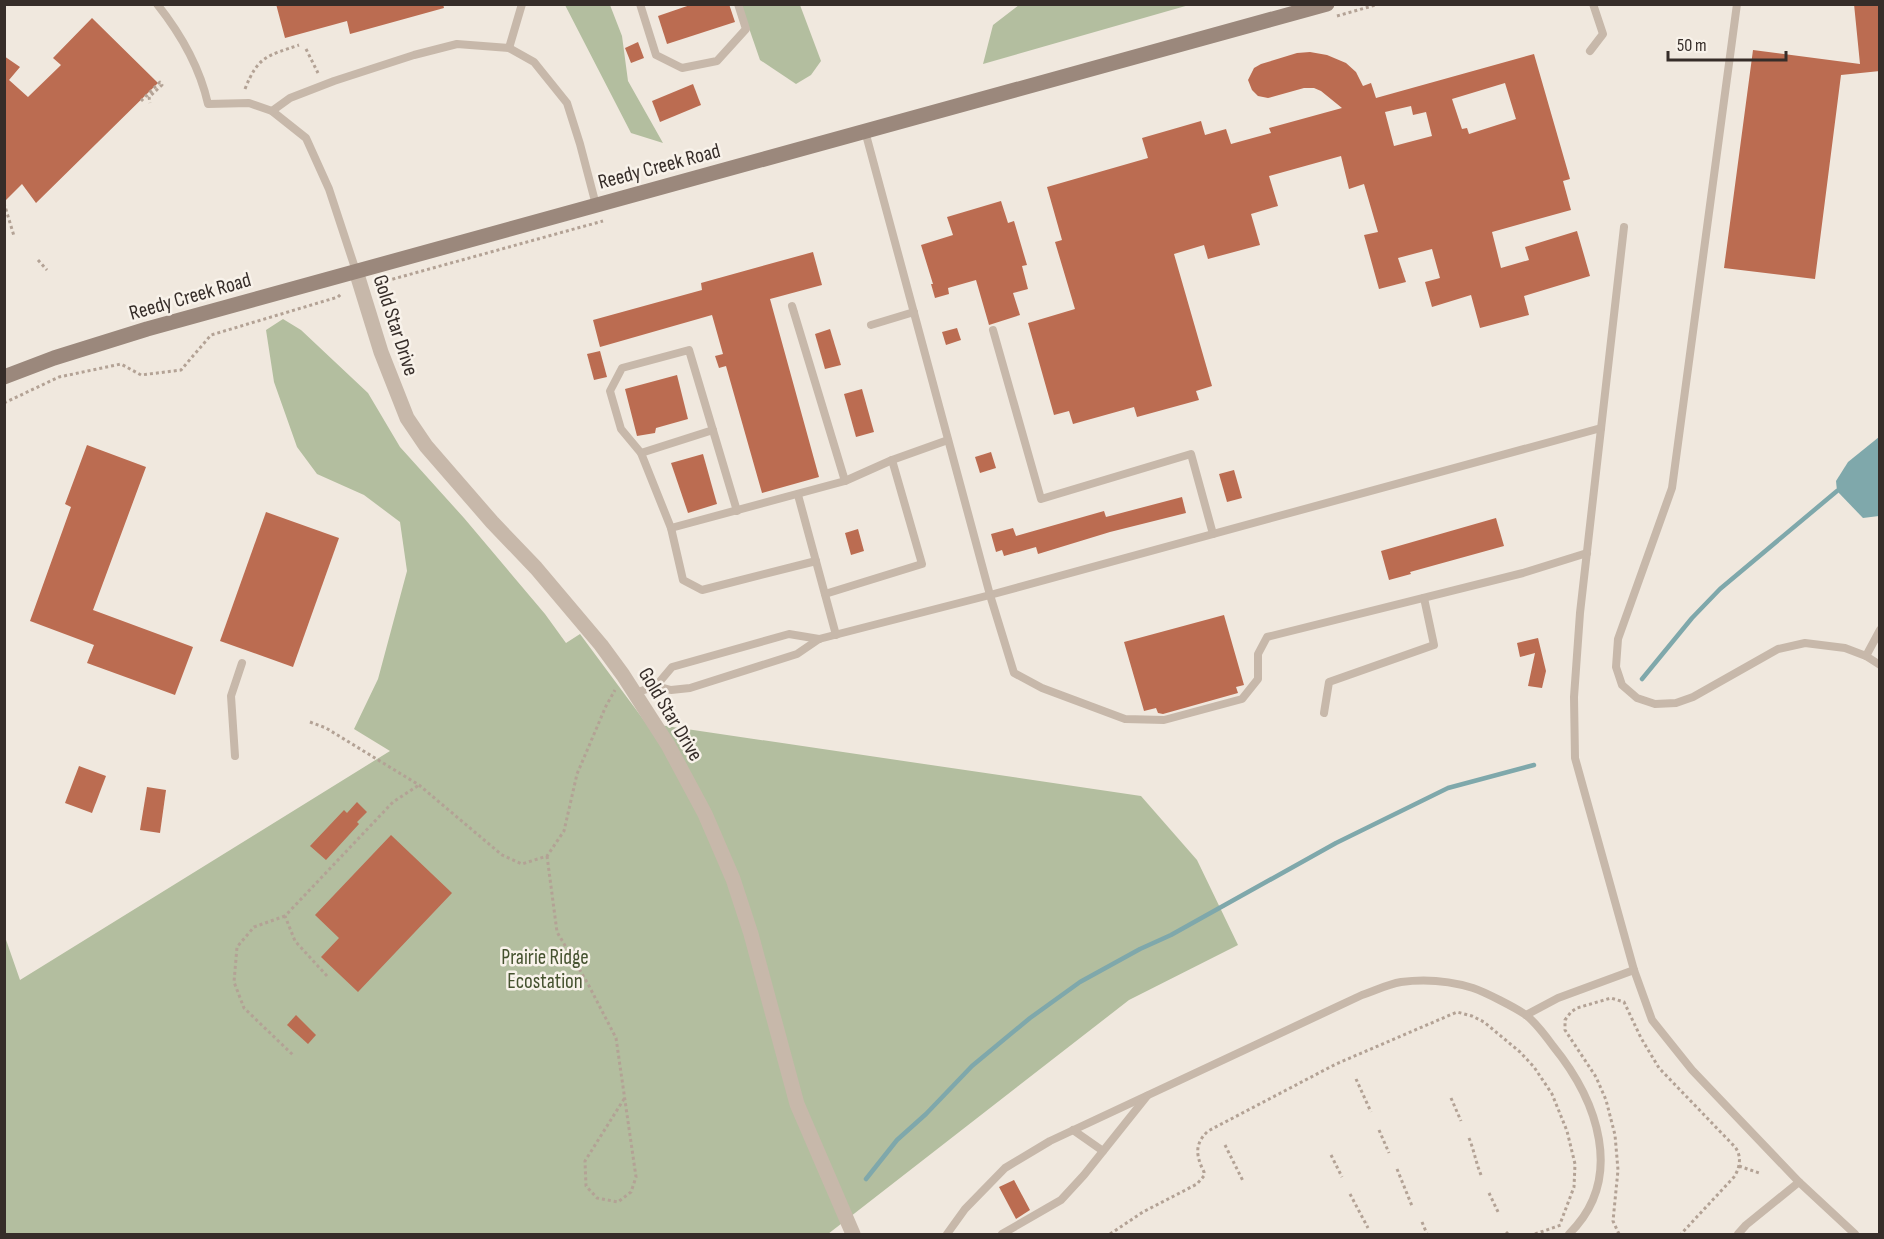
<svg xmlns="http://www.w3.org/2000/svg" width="1884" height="1239" font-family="'Sofia Sans Condensed',sans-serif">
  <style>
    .green { fill: #b3be9f }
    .water { fill: #7fa8ab }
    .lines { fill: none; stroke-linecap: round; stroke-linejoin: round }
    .stream { stroke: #7fa8ab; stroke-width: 4.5 }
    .building { fill: #bb6c51; fill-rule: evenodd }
    .path { stroke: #b3a295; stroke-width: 3; stroke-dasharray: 3 3; stroke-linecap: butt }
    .service { stroke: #c7b8aa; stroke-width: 8 }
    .tertiary { stroke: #c7b8aa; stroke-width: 15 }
    .secondary { stroke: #9b887c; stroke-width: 15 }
    .labels { text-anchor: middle; stroke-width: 5; stroke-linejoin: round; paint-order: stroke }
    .street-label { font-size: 21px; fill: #362d29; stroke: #f8f2ea }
    .park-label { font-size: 21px; fill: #45522f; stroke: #f8f2ea }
  </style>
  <rect width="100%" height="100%" fill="#f0e8de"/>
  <g class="green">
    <polygon points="565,5 610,5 622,36 628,81 663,143 631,133"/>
    <polygon points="741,5 800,5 821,61 811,75 796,84 760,60"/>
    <polygon points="1019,5 1019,4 1189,5 983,64 993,25"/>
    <polygon points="283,319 301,330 368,393 400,447 464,518 545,614 566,643 580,634 646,723 1141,796 1197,860 1238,945 1129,1000 828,1234 5,1234 4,934 20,980 390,751 354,729 378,679 407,571 400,522 364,495 317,474 297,447 274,382 266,330"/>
  </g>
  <polygon class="water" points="1879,437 1879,516 1863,518 1837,491 1836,481 1848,462"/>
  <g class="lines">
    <g class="stream">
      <polyline points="1642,679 1692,618 1720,589 1837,491"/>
      <polyline points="866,1179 897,1140 926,1114 972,1066 1030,1018 1080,982 1140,949 1171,935 1336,843 1448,788 1534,765"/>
    </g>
  </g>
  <g class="building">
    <polygon points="276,4 443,4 444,8 350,34 347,21 285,38"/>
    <polygon points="693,4 729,4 735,22 667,44 658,16"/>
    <polygon points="1854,4 1880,4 1880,71 1841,75 1815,279 1724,268 1753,50 1860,64"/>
    <polygon points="92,18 158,83 36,203 22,184 4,202 4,56 20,67 9,80 28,97 61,65 53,58"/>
    <polygon points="638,42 644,58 631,63 625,48"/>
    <path d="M1310 52 1327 55 1346 63 1356 72 1363 86 1371 83 1376 98 1534 54 1570 179 1563 181 1571 210 1492 232 1501 268 1529 260 1525 247 1577 231 1590 276 1524 296 1529 315 1480 328 1471 295 1432 307 1425 282 1440 278 1432 249 1398 258 1406 282 1379 289 1364 235 1378 232 1364 184 1349 189 1341 156 1269 176 1278 206 1251 214 1260 245 1208 259 1204 245 1174 254 1212 386 1196 391 1199 400 1137 417 1134 407 1073 424 1069 411 1054 415 1028 323 1075 309 1055 242 1062 240 1047 187 1148 158 1142 138 1201 121 1205 135 1226 129 1231 144 1271 133 1269 128 1342 108 1321 91 1314 88H1304L1268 98 1258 96 1252 90 1248 80 1254 68 1261 64 1297 53ZM1505 83 1516 119 1469 134 1467 128 1462 129 1452 99ZM1411 106 1413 115 1426 112 1432 136 1394 146 1385 112Z"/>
    <polygon points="693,84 701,105 660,122 652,101"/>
    <polygon points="1001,201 1008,223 1014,221 1027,265 1022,266 1028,289 1013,293 1020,315 989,325 976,280 948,288 949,294 935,298 931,284 933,284 921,245 953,235 947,217"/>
    <polygon points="813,252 822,285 770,299 819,477 762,493 726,366 719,368 715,356 723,354 712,315 600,347 593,320 702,290 701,283"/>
    <polygon points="957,328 961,340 946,345 942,332"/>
    <polygon points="830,329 841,365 825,369 815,334"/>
    <polygon points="600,351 607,377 594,380 587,354"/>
    <polygon points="677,375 688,419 656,428 655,433 637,436 625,389"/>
    <polygon points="862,389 874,432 856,437 844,394"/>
    <polygon points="87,445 146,467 93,610 193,647 175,695 87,663 94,645 30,621 71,507 65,504"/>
    <polygon points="991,452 996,468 980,473 975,457"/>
    <polygon points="703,454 717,504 688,513 671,463"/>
    <polygon points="1234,470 1242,498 1227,502 1219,474"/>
    <polygon points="1182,497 1186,513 1110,532 1038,554 1036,547 1004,556 1002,550 996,552 991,534 1013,528 1016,536 1104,511 1106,517"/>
    <polygon points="266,512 339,538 293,667 220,641"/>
    <polygon points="1496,518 1504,546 1410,572 1411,574 1389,580 1381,551"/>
    <polygon points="858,529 864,551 851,555 845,533"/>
    <polygon points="1224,615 1244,685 1236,687 1238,693 1163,714 1158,713 1156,708 1144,711 1124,642"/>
    <polygon points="1538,638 1546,671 1542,688 1528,686 1535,653 1520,657 1517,643"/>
    <polygon points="79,766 106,776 92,813 65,803"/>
    <polygon points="147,787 166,790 160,833 140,830"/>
    <polygon points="357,802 367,812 357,822 359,824 326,860 310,846 344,810 347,813"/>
    <polygon points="391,835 452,893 358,992 321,957 339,938 315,915"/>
    <polygon points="296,1015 316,1035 308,1044 287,1025"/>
    <polygon points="1014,1180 1030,1210 1016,1219 999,1187"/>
  </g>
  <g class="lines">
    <g class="path">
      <polyline points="1337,16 1379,4"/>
      <polyline points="306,49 318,73"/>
      <path d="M245 89C258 56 267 56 299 45"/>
      <polyline points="141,101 160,82 162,85 149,97 150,103"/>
      <polyline points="4,203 14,236"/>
      <polyline points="38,260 47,270"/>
      <polyline points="375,284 603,221"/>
      <polyline points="4,403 59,377 121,364 141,375 181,370 211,335 338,297 342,293"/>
      <polyline points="310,722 326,728 419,785 502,855 522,864 547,856 564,831 577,774 606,706 615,690"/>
      <polyline points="547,856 557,932 588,984 616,1038 636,1177 631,1192 618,1202 597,1198 586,1186 585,1161 624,1099"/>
      <polyline points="285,916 254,927 237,947 234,982 244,1008 293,1055"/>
      <polyline points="327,976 295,941 285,916 393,802 419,785"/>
      <polyline points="1356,1079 1371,1112"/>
      <polyline points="1451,1098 1461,1121"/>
      <polyline points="1379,1130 1389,1153"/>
      <path d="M1469 1138C1474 1150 1476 1163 1481 1175"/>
      <polyline points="1225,1145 1243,1181"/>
      <polyline points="1331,1155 1342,1177"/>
      <polyline points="1739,1166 1759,1173"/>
      <polyline points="1397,1169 1412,1206"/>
      <polyline points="1489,1193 1499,1214"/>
      <polyline points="1350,1194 1368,1228"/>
      <polyline points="1422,1222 1427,1234"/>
      <polyline points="1506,1232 1508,1234"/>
      <path d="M1110 1234 1143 1212 1197 1184 1204 1176V1172C1196 1156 1194 1144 1208 1131L1336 1064 1457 1012 1472 1016 1484 1022 1520 1052 1534 1067 1552 1094 1567 1131 1575 1164 1574 1187 1560 1224"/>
      <polyline points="1535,1234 1561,1225"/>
      <path d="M1619 1234 1613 1221 1618 1170 1615 1135 1606 1100 1596 1077 1565 1030V1020L1571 1012 1577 1008 1611 998 1624 1002 1641 1038 1659 1068 1735 1147C1742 1156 1740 1168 1734 1177L1681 1234"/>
    </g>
    <g class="service">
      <path d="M157 4C180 33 200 68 208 104L249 103 272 111 306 138 329 189 356 271"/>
      <polyline points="640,4 656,55 682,68 717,61 746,29 738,4"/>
      <polyline points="1737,4 1672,488 1618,639 1616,667 1622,685 1637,698 1655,704 1676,703 1693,697 1778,649 1805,643 1845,648 1866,656 1880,665"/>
      <polyline points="509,48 522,4"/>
      <polyline points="1590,51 1603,34 1593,4"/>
      <polyline points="272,111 290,98 334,81 414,55 457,44 509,48 534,62 567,103 580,144 596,205"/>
      <polyline points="865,131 990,595 1014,673 1042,688 1125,719 1164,720 1242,699 1258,679 1258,654 1267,637 1523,573 1587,553"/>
      <polyline points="1624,227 1580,613 1574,697 1575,758 1634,970 1652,1020 1692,1070 1799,1182 1855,1234"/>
      <polyline points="792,306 845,481"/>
      <polyline points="871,325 914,312"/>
      <polyline points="993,330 1041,499 1191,454 1213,534"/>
      <polyline points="641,453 713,430"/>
      <polyline points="798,495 836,635"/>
      <polyline points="737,511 689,350 622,368 610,391 621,429 641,453 671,528 683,580 702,590 816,561"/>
      <polyline points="671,528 845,481 892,460 948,440"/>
      <polyline points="825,594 922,564 892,460"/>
      <polyline points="1866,656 1880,630"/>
      <polyline points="656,686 671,690 690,688 797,654 819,639 990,595 1601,428"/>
      <polyline points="635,693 656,686 672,667 789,634 819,639"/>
      <polyline points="1324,713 1329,682 1434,645 1424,598"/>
      <polyline points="235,756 231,696 242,663"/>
      <polyline points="1526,1015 1558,998 1634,970"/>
      <polyline points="1073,1130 1103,1151"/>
      <path d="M947 1234 965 1209 1005 1168 1050 1141 1362 995C1374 991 1388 984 1401 982 1424 979 1450 981 1473 988 1485 992 1516 1008 1526 1015 1536 1023 1545 1035 1553 1046 1597 1100 1626 1178 1569 1234"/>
      <polyline points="1002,1234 1061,1200 1084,1175 1147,1096"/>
      <polyline points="1738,1234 1746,1225 1799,1182"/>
    </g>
    <polyline class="tertiary" points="356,271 381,352 407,418 426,446 492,522 536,568 601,645 623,675 668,745 705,814 733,879 751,934 797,1104 853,1234"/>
    <polyline class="secondary" points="4,377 54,358 147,329 1327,4"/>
  </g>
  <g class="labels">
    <g class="street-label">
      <text transform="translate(659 166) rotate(-15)" y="7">Reedy Creek Road</text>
      <text transform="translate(190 296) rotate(-16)" y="7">Reedy Creek Road</text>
      <text transform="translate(396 325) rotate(72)" y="7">Gold Star Drive</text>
      <text transform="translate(671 714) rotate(59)" y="7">Gold Star Drive</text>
    </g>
    <g class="park-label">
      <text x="545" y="964">Prairie Ridge<tspan x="545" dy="24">Ecostation</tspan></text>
    </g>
  </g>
  <rect width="1884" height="1239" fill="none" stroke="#362d29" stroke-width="12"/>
  <path d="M1668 51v9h118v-9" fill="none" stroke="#362d29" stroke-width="3"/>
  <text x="1677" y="51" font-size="18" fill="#362d29" stroke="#f8f2ea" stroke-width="4.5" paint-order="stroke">50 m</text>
</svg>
